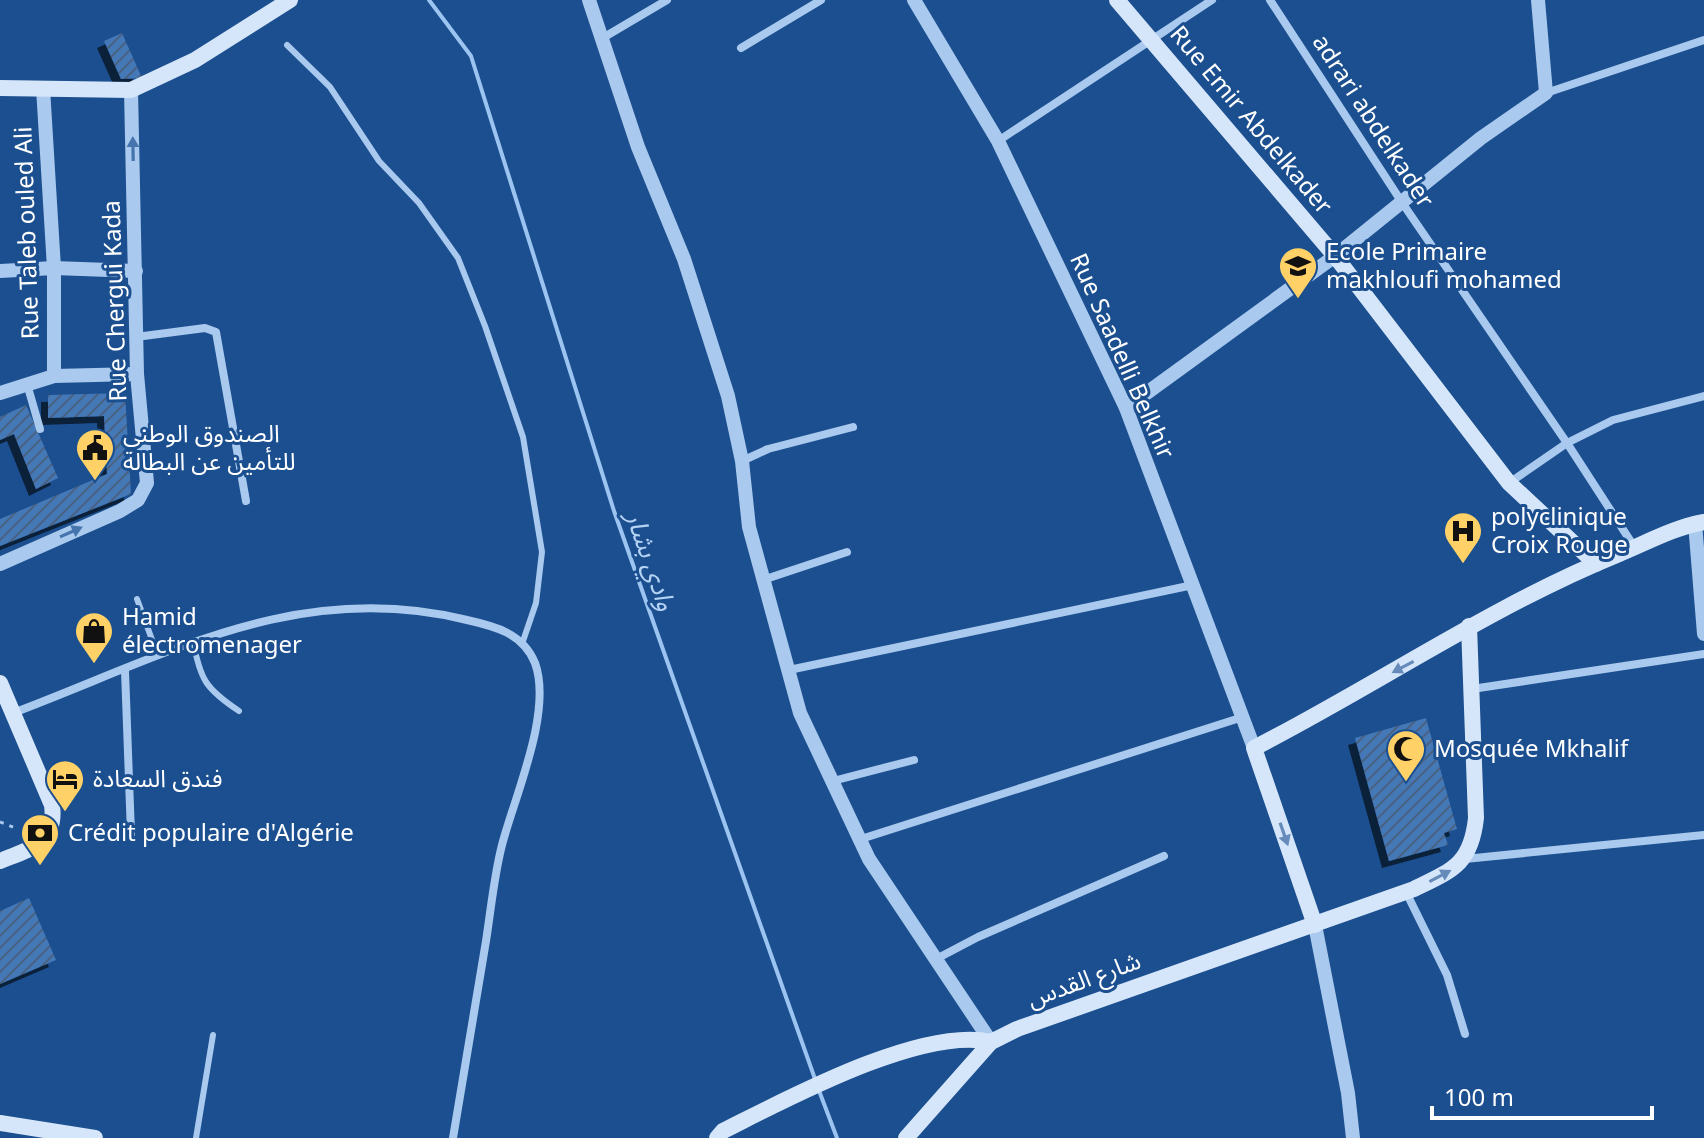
<svg xmlns="http://www.w3.org/2000/svg" width="1704" height="1138" font-family="'Noto Sans','Noto Sans Arabic',sans-serif">
  <style>
    .lines { fill: none; stroke-linecap: round; stroke-linejoin: round }
    .stream { stroke: #9cc4f0; stroke-width: 4 }
    .building { fill: url(#building-hatch); filter: url(#shadow) }
    .path { stroke: #a9c9ee; stroke-width: 3; stroke-dasharray: 4 6; stroke-linecap: butt }
    .service { stroke: #a9c9ee; stroke-width: 6 }
    .minor { stroke: #a9c9ee; stroke-width: 8 }
    .tertiary { stroke: #a9c9ee; stroke-width: 14 }
    .secondary { stroke: #d6e6fa; stroke-width: 16 }
    .oneway { fill: #4674ac }
    .oneway2 { fill: #668bba }
    .labels { text-anchor: middle; stroke-width: 6; stroke-linejoin: round; paint-order: stroke }
    .street-label { font-size: 24px; fill: #fff; stroke: #1b4f8f }
    .poi-label { font-size: 24px; fill: #fff; stroke: #1b4f8f; text-anchor: start }
    .water-label { font-size: 26px; font-style: italic; fill: #b5d3f5; stroke: #1b4f8f }
  </style>
  <defs>
    <pattern id="building-hatch" width="6" height="6" patternUnits="userSpaceOnUse" patternTransform="scale(2)"><rect width="6" height="6" fill="#4478b7"/><path d="M-1 1l2-2M0 6l6-6M5 7l2-2" fill="none" stroke="#486282"/></pattern>
    <filter id="shadow"><feDropShadow dx="-7" dy="7" stdDeviation="0" flood-color="#0009"/></filter>
  </defs>
  <rect width="100%" height="100%" fill="#1b4f8f"/>
  <g class="lines">
    <g class="stream">
      <polyline points="429,0 471,56 614,511 815,1079"/>
      <polyline points="818,1088 837,1138"/>
    </g>
  </g>
  <g class="building">
    <polygon points="122,33 142,78 121,79 104,41"/>
    <polygon points="125,393 131,494 0,546 0,519 107,474 104,416 48,418 48,395"/>
    <polygon points="26,405 58,478 36,489 14,434 0,440 0,417"/>
    <polygon points="1426,718 1457,829 1444,833 1448,845 1389,861 1355,738"/>
    <polygon points="29,898 56,960 0,984 0,911"/>
  </g>
  <g class="lines">
    <polyline class="path" points="0,822 18,829"/>
    <g class="service">
      <polyline points="287,45 330,87 379,161 419,203 458,258 485,326 523,437 542,552 536,603 522,644"/>
      <polyline points="137,599 158,656"/>
      <path d="M193 640C200 680 206 689 239 711"/>
      <polyline points="196,1138 213,1035"/>
    </g>
    <g class="minor">
      <polyline points="1270,0 1403,204 1567,443 1509,483"/>
      <polyline points="601,39 667,0"/>
      <polyline points="741,48 821,0"/>
      <polyline points="1546,93 1704,40"/>
      <polyline points="998,141 1212,0"/>
      <polyline points="136,337 205,328 216,332 246,501"/>
      <polyline points="27,384 40,429"/>
      <polyline points="742,461 768,449 853,427"/>
      <polyline points="1635,548 1567,443 1613,420 1704,396"/>
      <polyline points="763,580 847,552"/>
      <polyline points="789,670 1193,585"/>
      <polyline points="125,671 131,834"/>
      <polyline points="1472,689 1704,654"/>
      <path d="M13 713C165 656 298 578 467 620 494 626 523 633 535 663 553 712 514 798 502 845 494 876 491 909 486 941 475 1007 464 1072 453 1138"/>
      <polyline points="833,781 914,760"/>
      <polyline points="861,839 1243,717"/>
      <polyline points="1465,859 1704,835"/>
      <polyline points="1406,892 1447,975 1465,1034"/>
      <polyline points="938,958 978,937 1164,856"/>
    </g>
    <g class="tertiary">
      <polyline points="589,0 638,147 684,259 728,396 742,461 749,527 800,713 869,859 991,1042"/>
      <polyline points="914,0 998,141 1126,408 1254,748"/>
      <polyline points="43,88 54,268 54,376"/>
      <polyline points="0,271 54,268 136,271"/>
      <polyline points="0,393 54,376 137,374"/>
      <polyline points="1126,408 1335,256 1481,138 1546,93 1538,0"/>
      <polyline points="1695,523 1704,634"/>
      <polyline points="0,564 120,511 138,500 147,483 137,374 131,90"/>
      <polyline points="1315,925 1348,1093 1353,1138"/>
    </g>
    <g class="secondary">
      <polyline points="1117,0 1335,256 1509,483 1596,564"/>
      <polyline points="0,88 131,90 195,60 290,0"/>
      <path d="M0 683 52 805C57 843 30 849 0 861"/>
      <path d="M1315 925 1254 748C1377 685 1491 606 1619 554 1646 543 1675 527 1704 522"/>
      <polyline points="0,1123 95,1138"/>
      <path d="M717 1138 723 1131C787 1099 922 1026 991 1042"/>
      <path d="M906 1138 991 1042 1017 1029 1414 889C1453 870 1471 864 1476 818L1469 626"/>
    </g>
  </g>
  <defs><path id="oneway-solid" d="M-6-.8H1V-3.2L6.5 0L1 3.2V.8H-6Z" transform="scale(2)"/></defs>
  <g class="oneway">
    <use href="#oneway-solid" transform="translate(133 149) rotate(-91)"/>
    <use href="#oneway-solid" transform="translate(71 532) rotate(-24)"/>
  </g>
  <g class="oneway2">
    <use href="#oneway-solid" transform="translate(1403 667) rotate(152)"/>
    <use href="#oneway-solid" transform="translate(1284 834) rotate(71)"/>
    <use href="#oneway-solid" transform="translate(1440 876) rotate(-28)"/>
  </g>
  <defs>
    <symbol id="school-pin" viewBox="-11 -11 22 30"><path d="M0 17L-7.5 6A9.5 9.5 0 1 1 7.5 6Z" fill="#ffd166" stroke="#1b4f8f"/><path d="M0-5L7-2L0 1L-7-2ZM-4 1L0 2.5L4 1V4Q0 6-4 4Z" fill="#111"/></symbol>
    <symbol id="civic-pin" viewBox="-11 -11 22 30"><path d="M0 17L-7.5 6A9.5 9.5 0 1 1 7.5 6Z" fill="#ffd166" stroke="#1b4f8f"/><path d="M-.6-6.5H3V-4.5H.6V-3L4-1V1h2V6H-6V1h2V-1L-.6-3ZM-1.2 2.5V6h2.4V2.5Z" fill="#111"/></symbol>
    <symbol id="hospital-pin" viewBox="-11 -11 22 30"><path d="M0 17L-7.5 6A9.5 9.5 0 1 1 7.5 6Z" fill="#ffd166" stroke="#1b4f8f"/><path d="M-5-5h3v3.5h4V-5h3V5h-3V1.5h-4V5h-3Z" fill="#111"/></symbol>
    <symbol id="shop-pin" viewBox="-11 -11 22 30"><path d="M0 17L-7.5 6A9.5 9.5 0 1 1 7.5 6Z" fill="#ffd166" stroke="#1b4f8f"/><path d="M-5-2.5h2.3a2.7 3.5 0 0 1 5.4 0H5L5.5 6h-11ZM-1.5-2.5h3a1.5 2.3 0 0 0-3 0Z" fill="#111"/></symbol>
    <symbol id="mosque-pin" viewBox="-11 -11 22 30"><path d="M0 17L-7.5 6A9.5 9.5 0 1 1 7.5 6Z" fill="#ffd166" stroke="#1b4f8f"/><path d="M3.5-4.9A6 6 0 1 0 3.5 4.9A5 5 0 1 1 3.5-4.9Z" fill="#111"/></symbol>
    <symbol id="hotel-pin" viewBox="-11 -11 22 30"><path d="M0 17L-7.5 6A9.5 9.5 0 1 1 7.5 6Z" fill="#ffd166" stroke="#1b4f8f"/><path d="M-6-4.5h1.5V1H6V5H4.5V3h-9V5H-6ZM-4 0a1.8 1.8 0 1 1 3.6 0ZM.5 0V-2.5h3Q6-2.5 6 0Z" fill="#111"/></symbol>
    <symbol id="bank-pin" viewBox="-11 -11 22 30"><path d="M0 17L-7.5 6A9.5 9.5 0 1 1 7.5 6Z" fill="#ffd166" stroke="#1b4f8f"/><path d="M-6-4H6V4H-6ZM0-2.3a2.3 2.3 0 1 0 0 4.6a2.3 2.3 0 1 0 0-4.6Z" fill="#111"/></symbol>
  </defs>
  <g fill-rule="evenodd">
    <use href="#school-pin" x="1276" y="244" width="44" height="60"/>
    <use href="#civic-pin" x="73" y="426" width="44" height="60"/>
    <use href="#hospital-pin" x="1441" y="509" width="44" height="60"/>
    <use href="#shop-pin" x="72" y="609" width="44" height="60"/>
    <use href="#mosque-pin" x="1384" y="727" width="44" height="60"/>
    <use href="#hotel-pin" x="43" y="757" width="44" height="60"/>
    <use href="#bank-pin" x="18" y="811" width="44" height="60"/>
  </g>
  <g class="labels">
    <g class="street-label">
      <text transform="translate(1251 120) rotate(50)" y="8">Rue Emir Abdelkader</text>
      <text transform="translate(1373 121) rotate(57)" y="8">adrari abdelkader</text>
      <text transform="translate(27 233) rotate(-92)" y="8">Rue Taleb ouled Ali</text>
      <text transform="translate(115 301) rotate(-92)" y="8">Rue Chergui Kada</text>
      <text transform="translate(1122 356) rotate(66)" y="8">Rue Saadelli Belkhir</text>
      <text transform="translate(1084 980) rotate(-20)" y="8">شارع القدس</text>
    </g>
    <g class="poi-label">
      <text x="1326" y="260">Ecole Primaire<tspan x="1326" dy="28">makhloufi mohamed</tspan></text>
      <text x="123" y="442">الصندوق الوطني<tspan x="123" dy="28">للتأمين عن البطالة</tspan></text>
      <text x="1491" y="525">polyclinique<tspan x="1491" dy="28">Croix Rouge</tspan></text>
      <text x="122" y="625">Hamid<tspan x="122" dy="28">électromenager</tspan></text>
      <text x="1434" y="757">Mosquée Mkhalif</text>
      <text x="93" y="787">فندق السعادة</text>
      <text x="68" y="841">Crédit populaire d'Algérie</text>
    </g>
    <g class="water-label">
      <text transform="translate(651 561) rotate(71)" y="9">وادي بشار</text>
    </g>
  </g>
  <path d="M1432 1106v12h220v-12" fill="none" stroke="#ffffff" stroke-width="4"/>
  <text x="1444" y="1106" font-size="24" fill="#ffffff" stroke="#1b4f8f" stroke-width="6" paint-order="stroke">100 m</text>
</svg>
